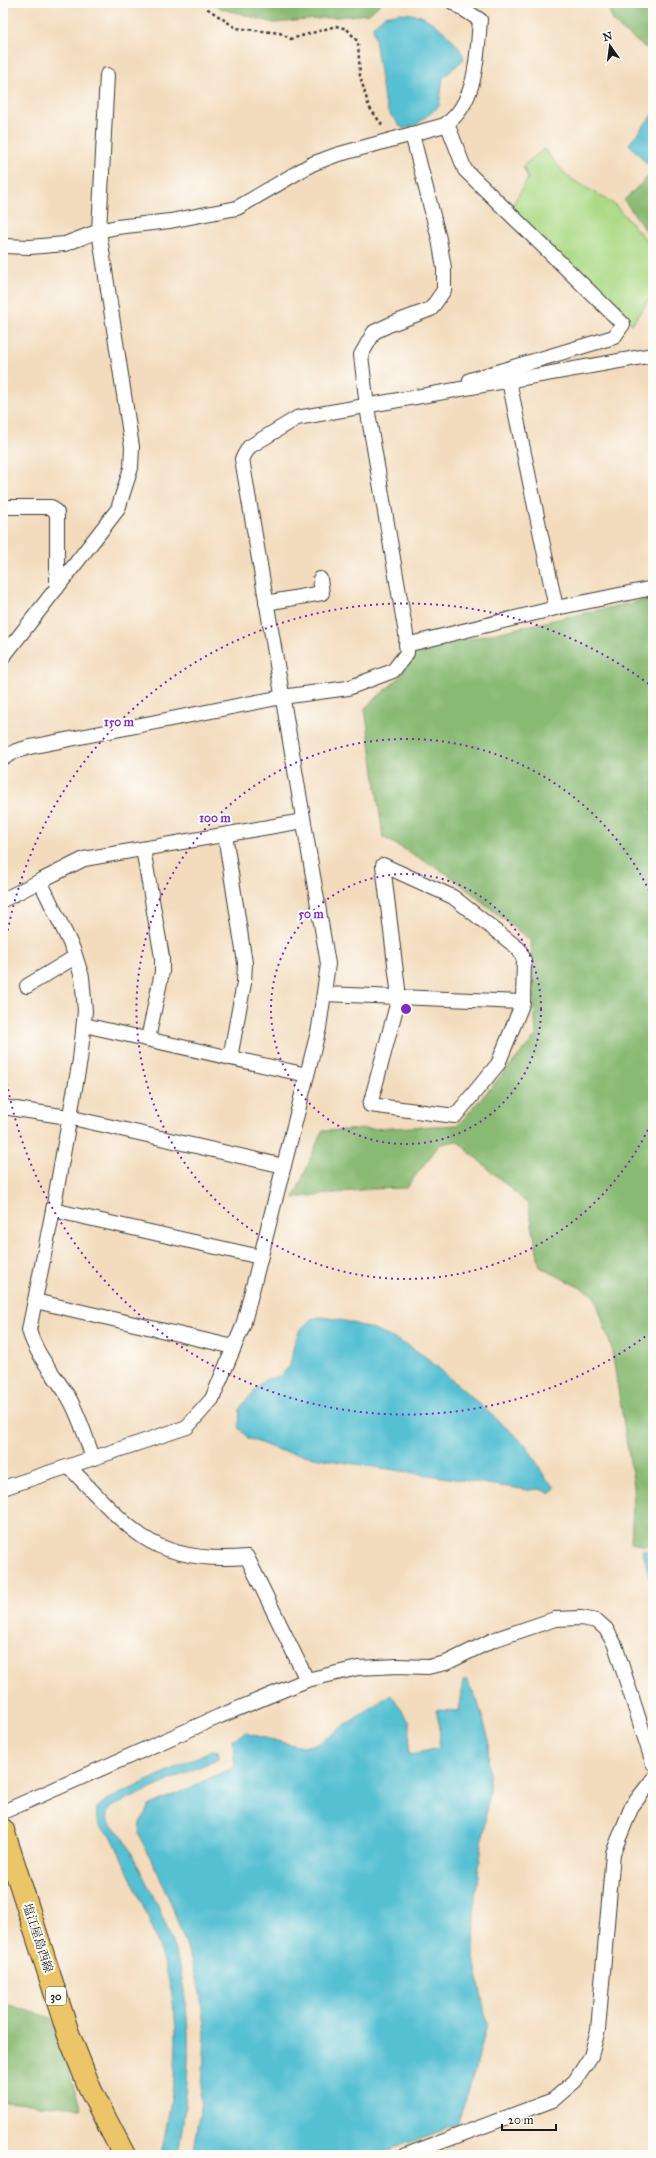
<svg xmlns="http://www.w3.org/2000/svg" width="656" height="2158" font-family="'IM FELL Great Primer','Noto Serif JP',serif">
  <style>
    .green { fill: #acda86; stroke: #647b51 }
    .forest { fill: #89ba73; stroke: #526b48 }
    .water { fill: #56c0d3; stroke: #396e78 }
    .lines { fill: none; stroke-linecap: round; stroke-linejoin: round }
    .minor-casing { stroke: #3c3934; stroke-width: 16 }
    .primary-casing { stroke: #3c3934; stroke-width: 24 }
    .path { stroke: #3c3934; stroke-width: 2.5; stroke-dasharray: 3 3; stroke-linecap: butt }
    .minor { stroke: #fff; stroke-width: 14 }
    .primary { stroke: #edc569; stroke-width: 22 }
    .ring { fill: none; stroke: #7b2cbf; stroke-width: 2; stroke-dasharray: 2 4 }
    .labels { text-anchor: middle; stroke-width: 4; stroke-linejoin: round; paint-order: stroke }
    .shield { fill: #fdfcf7; stroke: #605f5e; stroke-width: 1 }
    .shield-label { font-size: 11px; font-weight: bold; fill: #1c1c1c }
    .street-label { font-size: 12px; fill: #1c1c1c; stroke: #fdfcf7 }
    .centre { fill: #7b2cbf; stroke: #fdfcf7; stroke-width: 2 }
    .ring-label { font-size: 12px; text-anchor: middle; font-weight: bold; fill: #7b2cbf; stroke: #fdfcf7; stroke-width: 4; stroke-linejoin: round; paint-order: stroke }
  </style>
  <rect width="100%" height="100%" fill="#fdfcf7"/>
  <filter id="ink" filterUnits="userSpaceOnUse"><feTurbulence type="fractalNoise" baseFrequency=".025" numOctaves="2"/><feDisplacementMap in="SourceGraphic" scale="8" xChannelSelector="R" yChannelSelector="G"/><feConvolveMatrix kernelMatrix="1 2 1 2 8 2 1 2 1" color-interpolation-filters="sRGB"/></filter>
  <filter id="wash" filterUnits="userSpaceOnUse"><feTurbulence type="fractalNoise" baseFrequency=".012" numOctaves="4" result="noise"/><feDisplacementMap in="SourceGraphic" scale="16" xChannelSelector="R" yChannelSelector="G"/><feGaussianBlur stdDeviation="0.9" result="paint"/><feColorMatrix in="noise" values="0 0 0 0 0 0 0 0 0 0 0 0 0 0 0 0 0 1.4 0 .05"/><feComposite in="paint" operator="in"/></filter>
  <g filter="url(#wash)">
    <rect width="100%" height="100%" fill="#f3dcbd"/>
    <polygon class="green" points="544,149 568,177 614,204 646,240 653,253 653,294 632,324 510,209 528,179 523,166"/>
    <g class="forest">
      <polygon points="211,3 381,3 369,14 274,23 223,9"/>
      <polygon points="606,3 653,3 653,48 644,47 614,23"/>
      <polygon points="648,177 653,178 653,240 624,200"/>
      <polygon points="653,598 653,1547 631,1543 634,1486 611,1346 594,1295 540,1267 528,1204 457,1141 440,1144 406,1188 368,1189 294,1198 322,1131 458,1125 536,1036 531,941 449,875 383,837 365,708 399,678 415,651"/>
      <polygon points="3,2003 51,2018 81,2108 3,2102"/>
    </g>
    <g class="water">
      <path d="M402 13C408 14 415 14 421 16 435 22 461 44 464 59L443 78 439 106 416 125 403 129 388 112 384 99 373 26 384 16Z"/>
      <polygon points="653,114 653,170 629,144"/>
      <path d="M319 1317C353 1319 400 1338 427 1358L527 1446 546 1479 555 1487 551 1494 540 1489 528 1490 335 1461 278 1450 248 1438 239 1429 240 1408 264 1380 280 1376 290 1366 294 1344 300 1330 311 1319Z"/>
      <polygon points="642,1550 653,1552 653,1589"/>
      <polygon points="463,1680 467,1680 478,1703 488,1736 489,1790 475,1898 474,1958 487,2023 475,2072 457,2125 374,2155 193,2155 199,2121 203,2073 205,2034 200,1991 187,1947 173,1909 158,1873 139,1835 140,1823 149,1806 235,1767 233,1739 245,1733 301,1747 318,1744 391,1694 410,1723 409,1755 439,1748 440,1727 436,1710 458,1711"/>
      <path d="M212 1750 218 1751 219 1758 111 1807C99 1822 115 1825 123 1836 144 1879 170 1923 180 1970 194 2031 188 2094 178 2155H161C170 2110 179 2062 175 2017 169 1953 138 1895 112 1837 99 1828 95 1824 97 1808L105 1801Z"/>
    </g>
  </g>
  <g filter="url(#ink)">
    <g class="lines">
      <defs>
        <g id="minor">
          <polyline points="447,123 465,170 623,324 614,337 470,380"/>
          <path d="M3 246 30 247 65 244 99 231 117 227 170 221 237 208 312 164 336 155 445 125C477 103 477 56 480 20L454 3"/>
          <polyline points="509,381 556,608"/>
          <polyline points="3,507 51,507 57,513 57,588"/>
          <polyline points="266,603 322,593 320,579"/>
          <polyline points="406,645 556,608 653,588"/>
          <polyline points="3,657 118,509 131,468 132,447 99,231 107,75"/>
          <polyline points="3,758 16,751 30,747 282,697 348,688 393,671 407,653 406,634 367,407 361,355 374,332 391,324 431,309 444,290 444,268 439,239 412,134"/>
          <polyline points="225,835 245,963 244,983 230,1058"/>
          <polyline points="143,849 162,957 162,972 148,1039"/>
          <polyline points="40,881 84,859 303,821"/>
          <polyline points="3,900 40,881 73,949 82,977 85,1011 80,1060 53,1210 260,1257"/>
          <polyline points="27,986 75,957"/>
          <polyline points="324,994 523,1002 498,1064 455,1116 370,1105 399,997 383,865 453,897 519,949 524,960 523,1002"/>
          <polyline points="84,1025 307,1075"/>
          <polyline points="3,1107 68,1117 284,1166"/>
          <path d="M53 1210 29 1330C36 1356 56 1376 69 1398 80 1417 86 1438 93 1458"/>
          <polyline points="35,1301 234,1347"/>
          <path d="M69 1467C92 1490 117 1519 143 1537 173 1557 213 1560 247 1557L307 1680"/>
          <polyline points="3,1488 187,1427 212,1399 243,1326 319,1028 328,964 242,459 249,447 297,418 653,355"/>
          <polyline points="3,1812 220,1716 307,1680 358,1668 398,1666 428,1667 446,1663 493,1640 555,1619 581,1618 597,1621 606,1629 615,1645 653,1763"/>
          <polyline points="406,2155 553,2100 575,2081 591,2056 598,2030 613,1853 632,1806 653,1779"/>
        </g>
        <polyline id="primary" points="3,1830 68,2033 91,2091 124,2155"/>
      </defs>
      <use href="#minor" class="minor-casing"/>
      <use href="#primary" class="primary-casing"/>
      <polyline class="path" points="205,3 208,9 236,28 280,33 291,39 336,26 347,29 358,42 360,76 369,107 383,126"/>
      <use href="#minor" class="minor"/>
      <use href="#primary" class="primary"/>
    </g>
  </g>
  <g class="ring">
    <circle cx="406" cy="1009" r="135"/>
    <path d="M653 1119A270 270 0 1 1 653 899"/>
    <path d="M650 1333A406 406 0 0 1 3 1058M3 960A406 406 0 0 1 650 685"/>
  </g>
  <g class="labels">
    <rect class="shield" x="46" y="1987" width="20" height="18" rx="3"/>
    <g class="shield-label">
      <text x="56" y="2000">30</text>
    </g>
    <g class="street-label">
      <text transform="translate(38 1938) rotate(72)" y="4">塩江屋島西線</text>
    </g>
  </g>
  <circle cx="406" cy="1009" r="6" class="centre"/>
  <g class="ring-label">
    <text x="119" y="726">150 m</text>
    <text x="215" y="822">100 m</text>
    <text x="311" y="918">50 m</text>
  </g>
  <rect width="656" height="2158" fill="none" stroke="#fdfcf7" stroke-width="16"/>
  <g transform="translate(610 46) rotate(346)" stroke="#fdfcf7" stroke-width="3" paint-order="stroke">
  <path d="M0-3L7 15L0 10L-7 15Z" fill="#1c1c1c"/>
  <text y="-6" font-size="11" font-weight="bold" text-anchor="middle" fill="#1c1c1c">N</text>
  </g>
  <path d="M502 2124v6h54v-6" fill="none" stroke="#1c1c1c" stroke-width="2"/>
  <text x="508" y="2124" font-size="12" fill="#1c1c1c" stroke="#fdfcf7" stroke-width="3" paint-order="stroke">20 m</text>
</svg>
